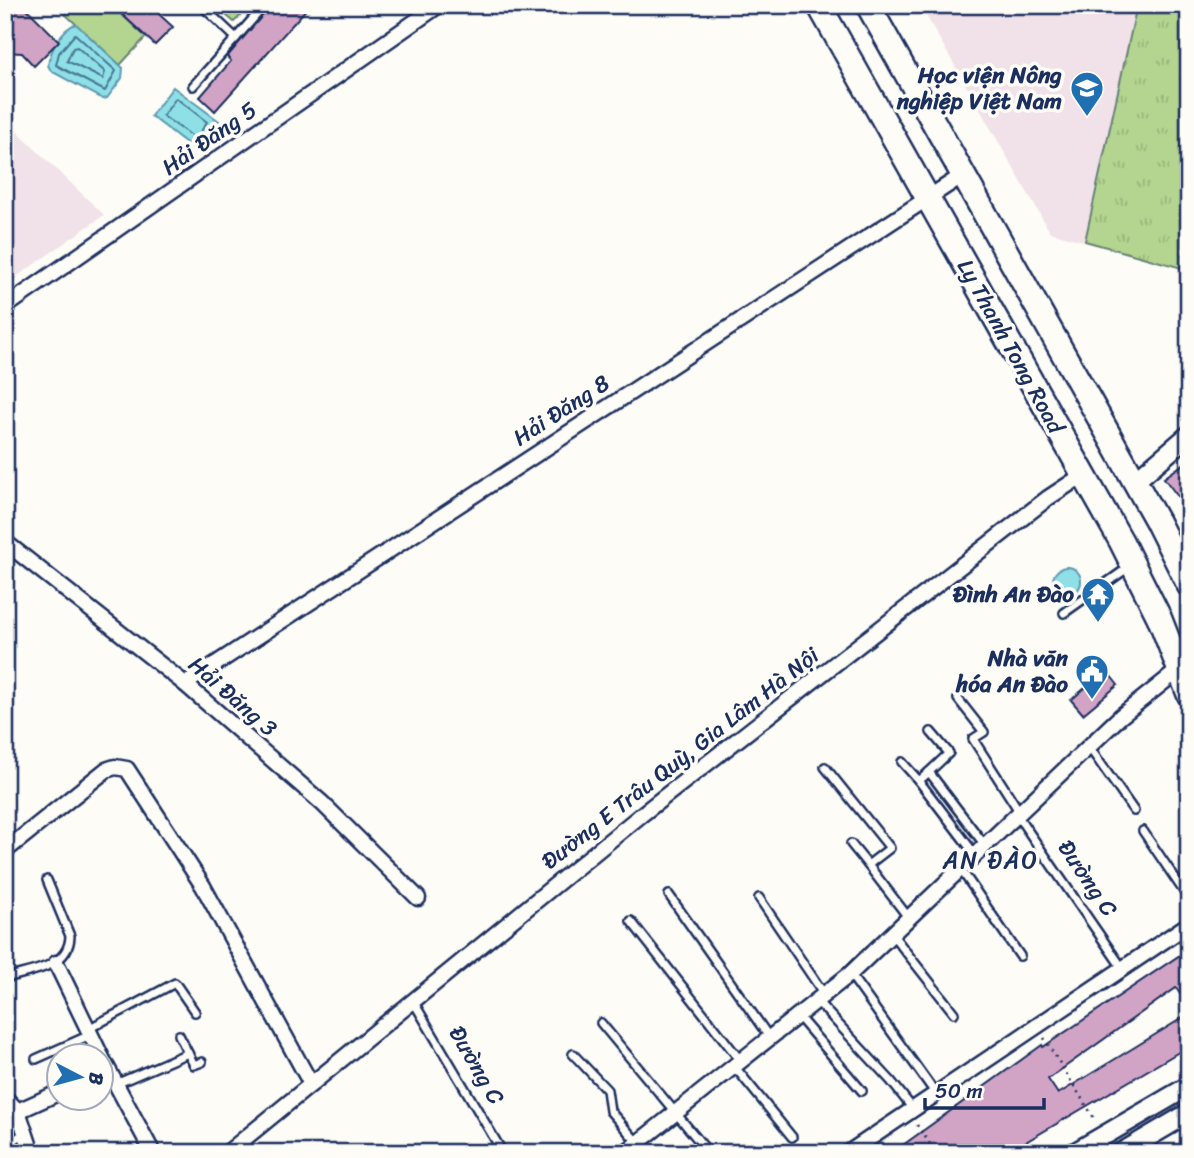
<svg xmlns="http://www.w3.org/2000/svg" width="1194" height="1158" font-family="Sriracha,sans-serif">
  <style>
    .built { fill: #f0e2e8 }
    .grass { fill: url(#grass-tufts); stroke: #678276; stroke-width: 2 }
    .park { fill: #b3d58f; stroke: #678276; stroke-width: 2 }
    .water { fill: #8ee0e6; stroke: #6099b0; stroke-width: 2 }
    .lines { fill: none; stroke-linecap: round; stroke-linejoin: round }
    .shore { stroke: #497694; stroke-width: 2 }
    .building { fill: #d1a4c6; stroke: #1b2f5e; stroke-width: 2 }
    .service-casing { stroke: #1b2f5e; stroke-width: 12 }
    .minor-casing { stroke: #1b2f5e; stroke-width: 19 }
    .tertiary-casing { stroke: #1b2f5e; stroke-width: 23 }
    .primary-casing { stroke: #1b2f5e; stroke-width: 28 }
    .path { stroke: #1b2f5e; stroke-width: 2.5; stroke-dasharray: 2 5; stroke-linecap: butt }
    .service { stroke: #fdfcf7; stroke-width: 7 }
    .minor { stroke: #fdfcf7; stroke-width: 14 }
    .tertiary { stroke: #fdfcf7; stroke-width: 18 }
    .primary { stroke: #fdfcf7; stroke-width: 23 }
    .labels { text-anchor: middle; stroke-width: 7; stroke-linejoin: round; paint-order: stroke }
    .poi-label { font-size: 23px; font-weight: bold; fill: #1b2f5e; stroke: #fdfcf7; text-anchor: end }
    .street-label { font-size: 23px; fill: #1b2f5e; stroke: #fdfcf7 }
    .neighbourhood-label { font-size: 24px; letter-spacing: 2px; fill: #1b2f5e; stroke: #fdfcf7 }
  </style>
  <defs>
    <pattern id="grass-tufts" width="24" height="20" patternUnits="userSpaceOnUse" patternTransform="scale(1.75)"><rect width="24" height="20" fill="#b3d58f"/><path d="M3 7l-1-3M5 7V3M7 7l1-3M15 17l-1-3M17 17v-4M19 17l1-3" fill="none" stroke="#99b77e"/></pattern>
  </defs>
  <rect width="100%" height="100%" fill="#fdfcf7"/>
  <filter id="ink" filterUnits="userSpaceOnUse"><feTurbulence type="fractalNoise" baseFrequency=".0143" numOctaves="2"/><feDisplacementMap in="SourceGraphic" scale="14" xChannelSelector="R" yChannelSelector="G"/><feConvolveMatrix kernelMatrix="1 2 1 2 8 2 1 2 1" color-interpolation-filters="sRGB"/></filter>
  <g filter="url(#ink)">
    <g class="built">
      <polygon points="920,5 1189,5 1189,270 1050,232"/>
      <polygon points="5,120 104,215 5,285"/>
    </g>
    <g class="grass">
      <polygon points="214,5 252,5 234,22"/>
      <polygon points="1137,5 1189,5 1189,270 1085,241"/>
    </g>
    <polygon class="park" points="73,5 111,5 146,37 120,65 65,14"/>
    <g class="water">
      <path d="M76 24 123 68 122 78 107 98 103 99 51 71 48 65C50 51 62 28 76 24Z"/>
      <polygon points="173,87 219,121 197,151 151,116"/>
      <circle cx="1067" cy="581" r="14"/>
    </g>
    <g class="lines">
      <g class="shore">
        <polygon points="75,34 116,71 105,91 56,65 59,53"/>
        <polygon points="77,47 105,72 103,79 67,61 73,48"/>
        <polygon points="176,98 207,122 196,139 163,116"/>
      </g>
    </g>
    <g class="building">
      <polygon points="5,5 23,5 59,41 34,66 22,53 5,52"/>
      <polygon points="112,5 149,5 173,27 155,45"/>
      <polygon points="271,5 310,5 215,111 200,97 231,61 227,57"/>
      <polygon points="1189,460 1189,496 1181,501 1164,478"/>
      <polygon points="1106,670 1118,685 1083,714 1071,700"/>
      <polygon points="1189,949 1189,1007 1176,988 1048,1079 1058,1094 1189,1014 1189,1046 1007,1153 892,1153 1042,1045 1043,1047"/>
    </g>
    <g class="lines">
      <defs>
        <g id="service">
          <polyline points="201,5 236,38 265,5"/>
          <polyline points="193,86 236,38"/>
          <polyline points="1064,613 1129,567"/>
          <polyline points="958,699 984,732 973,739 1019,811"/>
          <polyline points="1089,747 1134,811"/>
          <polyline points="902,762 919,781 929,772 984,844"/>
          <polyline points="825,767 890,848 868,865 908,917"/>
          <polyline points="929,772 949,753 931,732"/>
          <polyline points="919,781 974,853"/>
          <polyline points="1017,815 1123,969"/>
          <polyline points="1143,831 1189,899"/>
          <polyline points="851,844 868,865"/>
          <polyline points="960,868 1020,956"/>
          <polyline points="669,895 769,1037"/>
          <polyline points="759,898 824,994"/>
          <polyline points="631,921 740,1060"/>
          <polyline points="892,934 954,1013"/>
          <polyline points="850,974 936,1094"/>
          <path d="M5 978C30 971 69 968 70 936L47 880"/>
          <polyline points="413,1001 503,1153"/>
          <polyline points="817,1001 891,1081 913,1109"/>
          <polyline points="798,1016 862,1091"/>
          <polyline points="601,1023 709,1153"/>
          <polyline points="88,1029 175,983 195,1012"/>
          <polyline points="179,1035 194,1065 202,1062"/>
          <polyline points="573,1054 607,1090 610,1111 637,1142"/>
          <polyline points="36,1059 90,1035"/>
          <polyline points="734,1066 792,1137"/>
          <polyline points="116,1084 188,1053"/>
          <polyline points="5,1147 24,1133"/>
        </g>
        <g id="minor">
          <polyline points="5,307 439,5"/>
          <polyline points="5,542 185,684 322,803 418,898"/>
          <polyline points="185,684 963,175"/>
          <polyline points="5,851 106,770 115,767 127,769 203,886 311,1084"/>
          <polyline points="56,963 101,1056"/>
          <polyline points="102,1058 153,1153"/>
          <polyline points="5,1098 18,1111 32,1153"/>
          <polyline points="18,1111 60,1092"/>
          <polyline points="227,1153 641,815 1048,498 1083,475"/>
          <polyline points="625,1153 850,974 1121,716 1180,669"/>
          <polyline points="848,1153 1189,924"/>
        </g>
        <g id="tertiary">
          <polyline points="1135,481 1189,435"/>
          <polyline points="1074,1153 1189,1086"/>
          <polyline points="1121,1153 1189,1113"/>
        </g>
        <g id="primary">
          <polyline points="819,5 1121,541 1159,617 1189,694"/>
          <polyline points="868,5 1157,521 1189,585"/>
        </g>
      </defs>
      <use href="#service" class="service-casing"/>
      <use href="#minor" class="minor-casing"/>
      <use href="#tertiary" class="tertiary-casing"/>
      <use href="#primary" class="primary-casing"/>
      <g class="path">
        <polyline points="1044,1038 1096,1121"/>
        <polyline points="917,1125 936,1153"/>
      </g>
      <use href="#service" class="service"/>
      <use href="#minor" class="minor"/>
      <use href="#tertiary" class="tertiary"/>
      <use href="#primary" class="primary"/>
    </g>
  </g>
  <defs>
    <symbol id="university-pin" viewBox="-11 -11 22 30"><path d="M0 17L-7.5 6A9.5 9.5 0 1 1 7.5 6Z" fill="#1f6fb2" stroke="#fdfcf7"/><path d="M0-5L7-2L0 1L-7-2ZM-4 1L0 2.5L4 1V4Q0 6-4 4Z" fill="#fff"/></symbol>
    <symbol id="temple-pin" viewBox="-11 -11 22 30"><path d="M0 17L-7.5 6A9.5 9.5 0 1 1 7.5 6Z" fill="#1f6fb2" stroke="#fdfcf7"/><path d="M0-6L5-2H3V0L6.5 2.5H4V6H1.5V3h-3V6H-4V2.5H-6.5L-3 0V-2H-5Z" fill="#fff"/></symbol>
    <symbol id="civic-pin" viewBox="-11 -11 22 30"><path d="M0 17L-7.5 6A9.5 9.5 0 1 1 7.5 6Z" fill="#1f6fb2" stroke="#fdfcf7"/><path d="M-.6-6.5H3V-4.5H.6V-3L4-1V1h2V6H-6V1h2V-1L-.6-3ZM-1.2 2.5V6h2.4V2.5Z" fill="#fff"/></symbol>
  </defs>
  <g fill-rule="evenodd">
    <use href="#university-pin" x="1068" y="69" width="38" height="52"/>
    <use href="#temple-pin" x="1079" y="575" width="38" height="52"/>
    <use href="#civic-pin" x="1073" y="652" width="38" height="52"/>
  </g>
  <g class="labels">
    <g class="poi-label">
      <text x="1062" y="83">Học viện Nông<tspan x="1062" dy="26">nghiệp Việt Nam</tspan></text>
      <text x="1074" y="602">Đình An Đào</text>
      <text x="1068" y="666">Nhà văn<tspan x="1068" dy="26">hóa An Đào</tspan></text>
    </g>
    <g class="street-label">
      <text transform="translate(209 138) rotate(-35)" y="8">Hải Đăng 5</text>
      <text transform="translate(1011 346) rotate(61)" y="8">Ly Thanh Tong Road</text>
      <text transform="translate(561 410) rotate(-33)" y="8">Hải Đăng 8</text>
      <text transform="translate(233 696) rotate(41)" y="8">Hải Đăng 3</text>
      <text transform="translate(680 758) rotate(-38)" y="8">Đường E Trâu Quỳ, Gia Lâm Hà Nội</text>
      <text transform="translate(1088 878) rotate(56)" y="8">Đường C</text>
      <text transform="translate(477 1065) rotate(60)" y="8">Đường C</text>
    </g>
    <g class="neighbourhood-label">
      <text x="991" y="868">AN ĐÀO</text>
    </g>
  </g>
  <rect width="1194" height="1158" fill="none" stroke="#fdfcf7" stroke-width="28"/>
  <rect x="14" y="14" width="1166" height="1130" fill="none" stroke="#1b2f5e" stroke-width="2.5" filter="url(#ink)"/>
  <g transform="translate(80 1077) rotate(96)"><circle r="33" fill="#fdfcf7" stroke="#a3aaba" stroke-width="2"/>
  <path d="M0-5L12 26L0 18L-12 26Z" fill="#1f6fb2"/>
  <text y="-10" font-size="19" font-weight="bold" text-anchor="middle" fill="#1b2f5e">B</text>
  </g>
  <path d="M925 1098v10h119v-10" fill="none" stroke="#1b2f5e" stroke-width="3.5"/>
  <text x="935" y="1098" font-size="21" fill="#1b2f5e" stroke="#fdfcf7" stroke-width="5" paint-order="stroke">50 m</text>
</svg>
